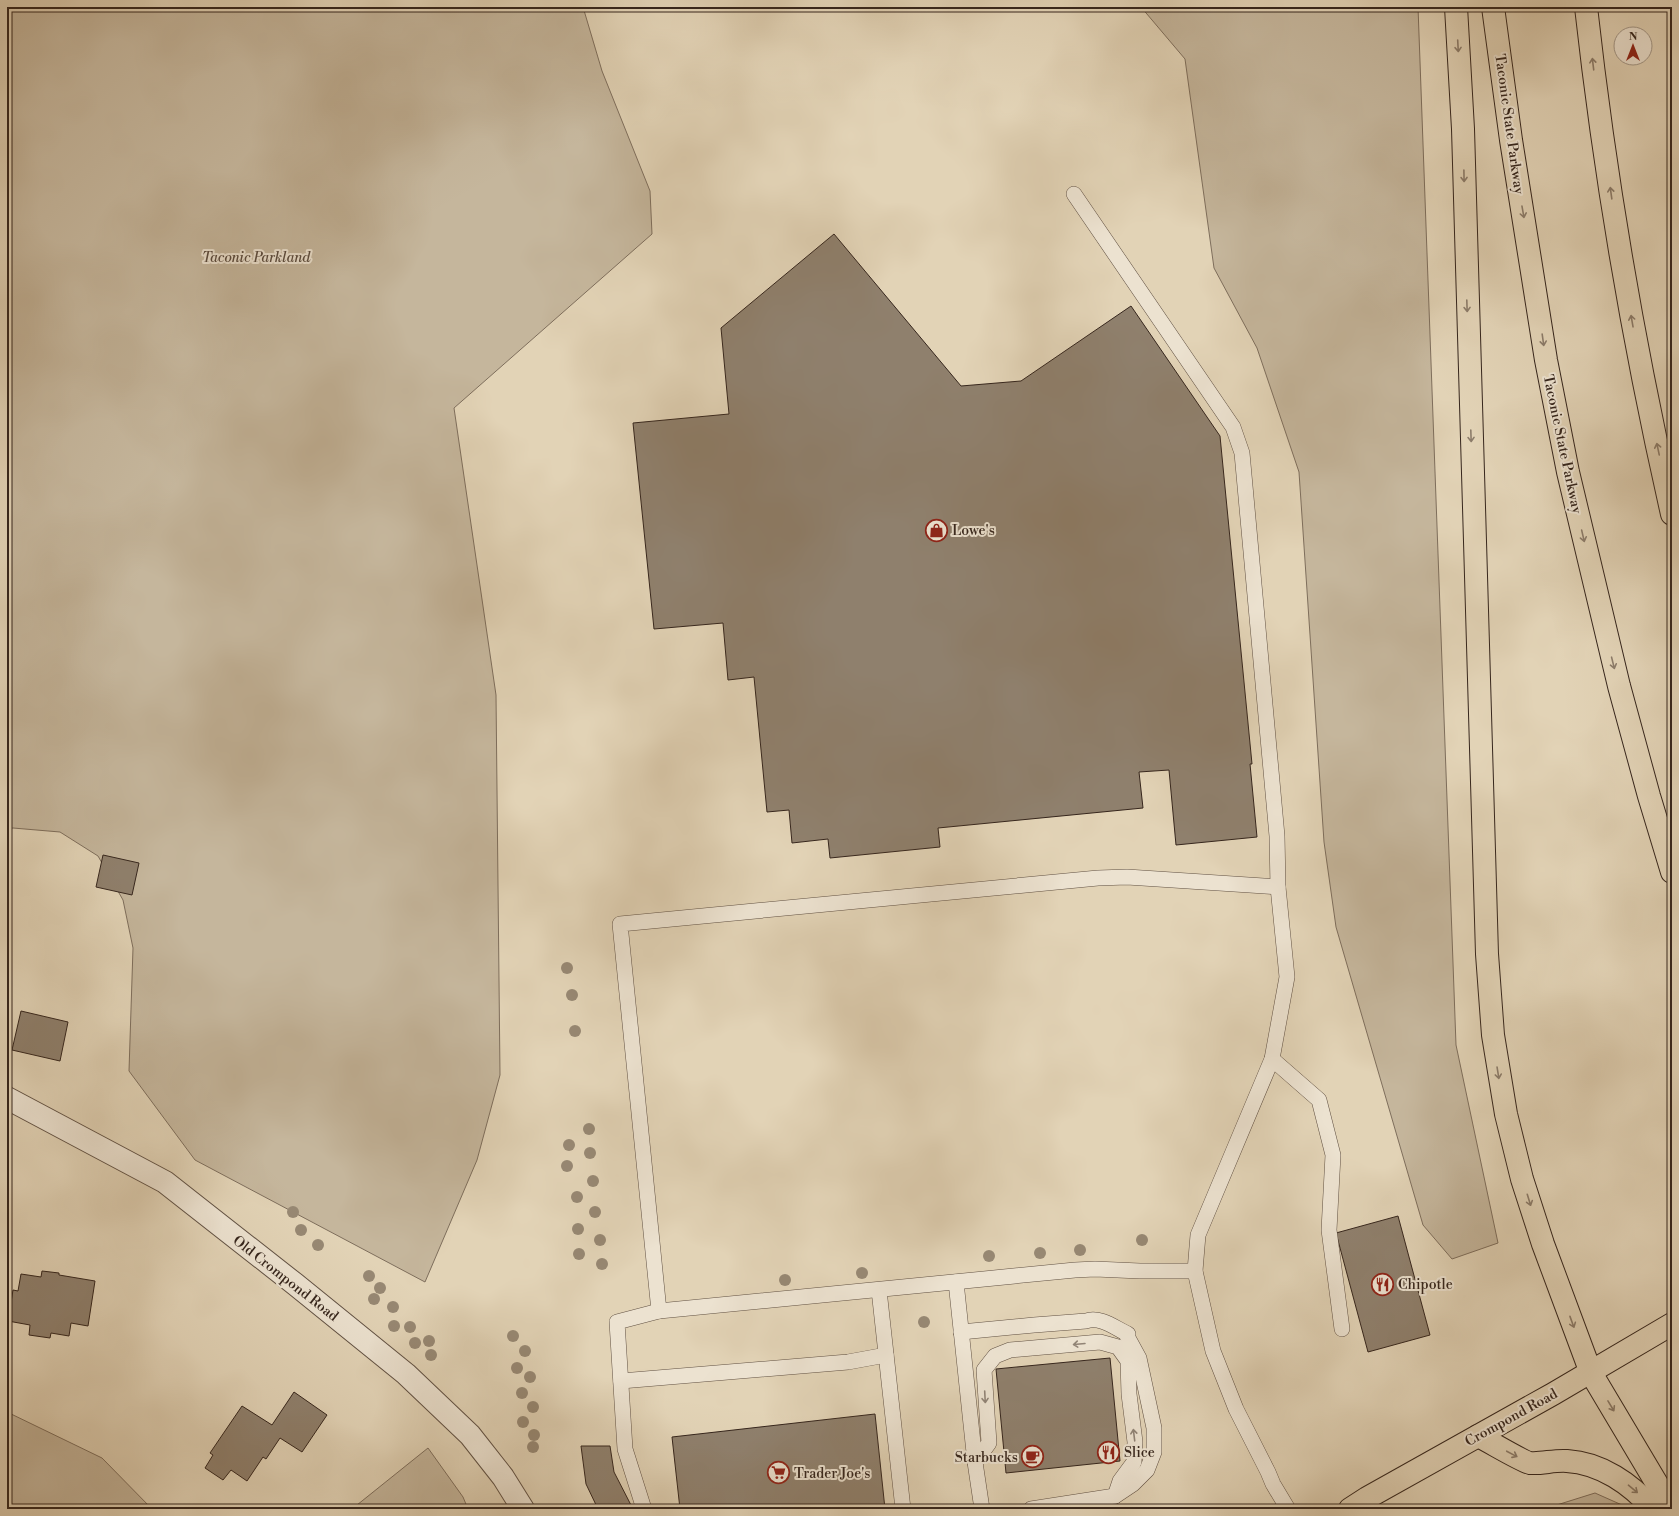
<svg xmlns="http://www.w3.org/2000/svg" width="1679" height="1516" font-family="'Libre Bodoni',serif">
  <style>
    .green { fill: #c5b69c; stroke: #7e6e5c }
    .building { fill: #8f806d; stroke: #36261d }
    .lines { fill: none; stroke-linecap: round; stroke-linejoin: round }
    .lane-casing { stroke: #615143; stroke-width: 16 }
    .street-casing { stroke: #615143; stroke-width: 24 }
    .highway-casing { stroke: #36261d; stroke-width: 24 }
    .lane { stroke: #ece2d0; stroke-width: 15 }
    .street { stroke: #ece2d0; stroke-width: 22 }
    .highway { stroke: #e2d3b6; stroke-width: 22 }
    .tree { fill: #978873 }
    .oneway { stroke: #8c7c6a }
    .oneway2 { stroke: #918476 }
    .labels { text-anchor: middle; stroke-width: 4; stroke-linejoin: round; paint-order: stroke }
    .street-label { font-size: 14px; fill: #36261d; stroke: #ece2d0 }
    .park-label { font-size: 14px; font-style: italic; fill: #5a4a3d; stroke: #ece2d0 }
    .poi-label { font-size: 14px; fill: #36261d; stroke: #ece2d0; text-anchor: start }
  </style>
  <rect width="100%" height="100%" fill="#e2d3b6"/>
  <filter id="stains"><feTurbulence type="fractalNoise" baseFrequency=".005" numOctaves="4"/><feColorMatrix values="0 0 0 0 .2 0 0 0 0 .09 0 0 0 0 .02 0 0 0 .5 -.17"/></filter>
  <radialGradient id="worn" r=".72"><stop offset=".6" stop-color="#630" stop-opacity="0"/><stop offset="1" stop-color="#630" stop-opacity=".3"/></radialGradient>
  <g class="green">
    <polygon points="7,7 583,7 602,71 650,191 652,234 454,408 496,695 500,1075 477,1160 425,1282 195,1160 129,1071 133,948 123,900 98,856 60,832 13,828 7,829"/>
    <polygon points="1141,7 1418,7 1456,1045 1498,1243 1452,1259 1423,1225 1336,927 1324,842 1299,472 1257,348 1214,268 1185,59"/>
    <polygon points="7,1412 102,1458 152,1509 7,1509"/>
    <polygon points="428,1448 463,1497 468,1509 352,1509"/>
    <polygon points="1595,1493 1631,1509 1544,1509"/>
  </g>
  <g class="building">
    <polygon points="834,234 961,386 1021,381 1131,306 1220,436 1252,764 1250,764 1257,837 1176,845 1169,770 1139,772 1143,808 938,828 940,847 830,858 828,839 792,843 789,810 767,812 754,677 728,680 723,623 654,629 633,423 729,414 721,328"/>
    <polygon points="103,855 139,863 132,895 96,887"/>
    <polygon points="21,1011 68,1022 60,1061 12,1050"/>
    <polygon points="1398,1216 1430,1335 1368,1352 1336,1233"/>
    <polygon points="42,1271 59,1273 59,1275 95,1281 88,1326 71,1323 69,1336 51,1333 50,1338 29,1335 30,1325 8,1321 13,1290 18,1291 21,1274 41,1277"/>
    <polygon points="1110,1358 1120,1461 1006,1473 996,1369"/>
    <polygon points="294,1392 327,1415 302,1452 280,1438 266,1459 263,1457 247,1481 231,1470 223,1480 205,1468 213,1455 210,1453 242,1406 272,1425"/>
    <polygon points="875,1414 885,1509 680,1509 672,1437"/>
    <polygon points="581,1446 610,1446 614,1472 633,1509 598,1509 586,1484"/>
  </g>
  <g class="lines">
    <defs>
      <g id="lane">
        <polyline points="1074,194 1233,427 1242,453 1277,836 1278,887 1287,977 1272,1059 1198,1235 1195,1271 1213,1351 1236,1409 1268,1472 1273,1484 1288,1509"/>
        <polyline points="1272,1059 1319,1100 1333,1155 1329,1230 1342,1329"/>
        <polyline points="956,1282 975,1462 982,1509"/>
        <polyline points="879,1290 903,1509"/>
        <polyline points="659,1311 620,924 1098,878 1127,877 1278,887"/>
        <path d="M961 1332 1034 1325 1086 1321C1100 1316 1115 1328 1128 1334L1127 1336 1139 1358 1154 1428V1452L1147 1470 1133 1484 1115 1496 1031 1509"/>
        <polyline points="621,1381 848,1362 886,1355"/>
        <polyline points="975,1462 989,1443 984,1370 995,1356 1010,1350 1100,1342 1118,1347 1128,1361 1129,1394 1135,1442 1134,1462 1120,1481 1115,1496"/>
        <polyline points="644,1509 625,1449 617,1322 659,1311 1075,1270 1095,1269 1140,1271 1195,1271"/>
      </g>
      <polyline id="street" points="7,1098 165,1182 295,1284 406,1374 470,1435 503,1477 523,1509"/>
      <g id="highway">
        <polyline points="1456,7 1463,129 1487,954 1493,1035 1506,1114 1522,1179 1543,1244 1591,1373 1672,1509"/>
        <polyline points="1493,7 1511,140 1546,360 1568,472 1619,686 1649,796 1672,872"/>
        <path d="M1586 7C1605 178 1634 347 1672 514"/>
        <path d="M1478 1436C1487 1440 1523 1462 1530 1463 1542 1464 1554 1460 1567 1461 1601 1463 1631 1484 1653 1509"/>
        <polyline points="1350,1509 1367,1498 1553,1394 1672,1324"/>
      </g>
    </defs>
    <use href="#lane" class="lane-casing"/>
    <use href="#street" class="street-casing"/>
    <use href="#highway" class="highway-casing"/>
    <use href="#lane" class="lane"/>
    <use href="#street" class="street"/>
    <use href="#highway" class="highway"/>
  </g>
  <g class="tree">
    <circle cx="567" cy="968" r="6"/>
    <circle cx="572" cy="995" r="6"/>
    <circle cx="575" cy="1031" r="6"/>
    <circle cx="589" cy="1129" r="6"/>
    <circle cx="569" cy="1145" r="6"/>
    <circle cx="590" cy="1153" r="6"/>
    <circle cx="567" cy="1166" r="6"/>
    <circle cx="593" cy="1181" r="6"/>
    <circle cx="577" cy="1197" r="6"/>
    <circle cx="293" cy="1212" r="6"/>
    <circle cx="595" cy="1212" r="6"/>
    <circle cx="578" cy="1229" r="6"/>
    <circle cx="301" cy="1230" r="6"/>
    <circle cx="600" cy="1240" r="6"/>
    <circle cx="1142" cy="1240" r="6"/>
    <circle cx="318" cy="1245" r="6"/>
    <circle cx="1080" cy="1250" r="6"/>
    <circle cx="1040" cy="1253" r="6"/>
    <circle cx="579" cy="1254" r="6"/>
    <circle cx="989" cy="1256" r="6"/>
    <circle cx="602" cy="1264" r="6"/>
    <circle cx="862" cy="1273" r="6"/>
    <circle cx="369" cy="1276" r="6"/>
    <circle cx="785" cy="1280" r="6"/>
    <circle cx="380" cy="1288" r="6"/>
    <circle cx="374" cy="1299" r="6"/>
    <circle cx="393" cy="1307" r="6"/>
    <circle cx="924" cy="1322" r="6"/>
    <circle cx="394" cy="1326" r="6"/>
    <circle cx="410" cy="1327" r="6"/>
    <circle cx="513" cy="1336" r="6"/>
    <circle cx="429" cy="1341" r="6"/>
    <circle cx="415" cy="1343" r="6"/>
    <circle cx="525" cy="1351" r="6"/>
    <circle cx="431" cy="1355" r="6"/>
    <circle cx="517" cy="1368" r="6"/>
    <circle cx="530" cy="1377" r="6"/>
    <circle cx="522" cy="1393" r="6"/>
    <circle cx="533" cy="1407" r="6"/>
    <circle cx="523" cy="1422" r="6"/>
    <circle cx="534" cy="1435" r="6"/>
    <circle cx="533" cy="1447" r="6"/>
  </g>
  <defs><path id="oneway-shaft" d="M-6 0H5M1.5-3L5.5 0L1.5 3" fill="none" stroke-width="1.6" stroke-linecap="round" stroke-linejoin="round"/></defs>
  <g class="oneway">
    <use href="#oneway-shaft" transform="translate(1458 46) rotate(87)"/>
    <use href="#oneway-shaft" transform="translate(1593 64) rotate(-97)"/>
    <use href="#oneway-shaft" transform="translate(1464 176) rotate(89)"/>
    <use href="#oneway-shaft" transform="translate(1611 193) rotate(-98)"/>
    <use href="#oneway-shaft" transform="translate(1523 212) rotate(80)"/>
    <use href="#oneway-shaft" transform="translate(1467 306) rotate(88)"/>
    <use href="#oneway-shaft" transform="translate(1632 321) rotate(-100)"/>
    <use href="#oneway-shaft" transform="translate(1543 340) rotate(82)"/>
    <use href="#oneway-shaft" transform="translate(1471 436) rotate(88)"/>
    <use href="#oneway-shaft" transform="translate(1658 449) rotate(-102)"/>
    <use href="#oneway-shaft" transform="translate(1583 536) rotate(77)"/>
    <use href="#oneway-shaft" transform="translate(1613 663) rotate(76)"/>
    <use href="#oneway-shaft" transform="translate(1498 1073) rotate(81)"/>
    <use href="#oneway-shaft" transform="translate(1529 1200) rotate(73)"/>
    <use href="#oneway-shaft" transform="translate(1572 1322) rotate(70)"/>
    <use href="#oneway-shaft" transform="translate(1611 1406) rotate(59)"/>
    <use href="#oneway-shaft" transform="translate(1512 1454) rotate(28)"/>
    <use href="#oneway-shaft" transform="translate(1633 1489) rotate(40)"/>
  </g>
  <g class="oneway2">
    <use href="#oneway-shaft" transform="translate(1079 1344) rotate(175)"/>
    <use href="#oneway-shaft" transform="translate(985 1397) rotate(87)"/>
    <use href="#oneway-shaft" transform="translate(1134 1435) rotate(-97)"/>
  </g>
  <defs>
    <symbol id="shop-ring" viewBox="-11 -11 22 22"><circle r="9.5" fill="#ece2d0" stroke="#8f2418" stroke-width="1.5"/><path d="M-5-2.5h2.3a2.7 3.5 0 0 1 5.4 0H5L5.5 6h-11ZM-1.5-2.5h3a1.5 2.3 0 0 0-3 0Z" fill="#8f2418"/></symbol>
    <symbol id="restaurant-ring" viewBox="-11 -11 22 22"><circle r="9.5" fill="#ece2d0" stroke="#8f2418" stroke-width="1.5"/><path d="M-5-6h1v4h1v-4h1v4h1v-4h1v5L-1.5 .5V6h-2V.5L-5-1ZM5-6V6H3V1.5H1.5Q1.5-4 5-6Z" fill="#8f2418"/></symbol>
    <symbol id="cafe-ring" viewBox="-11 -11 22 22"><circle r="9.5" fill="#ece2d0" stroke="#8f2418" stroke-width="1.5"/><path d="M-5.5-4.5H6V0H3Q3 3.5 0 3.5H-2.5Q-5.5 3.5-5.5 0ZM3-3.2v2h1.7v-2ZM-6 4.5H4V6H-6Z" fill="#8f2418"/></symbol>
    <symbol id="supermarket-ring" viewBox="-11 -11 22 22"><circle r="9.5" fill="#ece2d0" stroke="#8f2418" stroke-width="1.5"/><path d="M-6-5.5h2.5l.6 2H6L4.5 2H-2.5L-4.4-4H-6ZM-1.5 3.2a1.3 1.3 0 1 0 .1 0ZM3 3.2a1.3 1.3 0 1 0 .1 0Z" fill="#8f2418"/></symbol>
  </defs>
  <g fill-rule="evenodd">
    <use href="#shop-ring" x="924" y="518" width="25" height="25"/>
    <use href="#restaurant-ring" x="1370" y="1272" width="25" height="25"/>
    <use href="#restaurant-ring" x="1096" y="1440" width="25" height="25"/>
    <use href="#cafe-ring" x="1020" y="1444" width="25" height="25"/>
    <use href="#supermarket-ring" x="766" y="1460" width="25" height="25"/>
  </g>
  <g class="labels">
    <g class="street-label">
      <text transform="translate(1510 124) rotate(82)" y="5">Taconic State Parkway</text>
      <text transform="translate(1563 444) rotate(78)" y="5">Taconic State Parkway</text>
      <text transform="translate(286 1278) rotate(38)" y="5">Old Crompond Road</text>
      <text transform="translate(1511 1417) rotate(-29)" y="5">Crompond Road</text>
    </g>
    <g class="park-label">
      <text x="256" y="262">Taconic Parkland</text>
    </g>
    <g class="poi-label">
      <text x="952" y="535">Lowe's</text>
      <text x="1398" y="1289">Chipotle</text>
      <text x="1124" y="1457">Slice</text>
      <text x="1018" y="1462" text-anchor="end">Starbucks</text>
      <text x="794" y="1478">Trader Joe's</text>
    </g>
  </g>
  <rect width="1679" height="1516" fill="none" stroke="#e2d3b6" stroke-width="24"/>
  <rect x="8" y="8" width="1663" height="1500" fill="none" stroke="#36261d" stroke-width="2"/>
  <rect x="12" y="12" width="1655" height="1492" fill="none" stroke="#36261d"/>
  <g transform="translate(1633 46)"><circle r="19" fill="#ece2d0" stroke="#a39788"/>
  <path d="M0-3L7 15L0 10L-7 15Z" fill="#8f2418"/>
  <text y="-6" font-size="11" font-weight="bold" text-anchor="middle" fill="#36261d">N</text>
  </g>
  <rect width="100%" height="100%" filter="url(#stains)"/>
  <rect width="100%" height="100%" fill="url(#worn)"/>
</svg>
